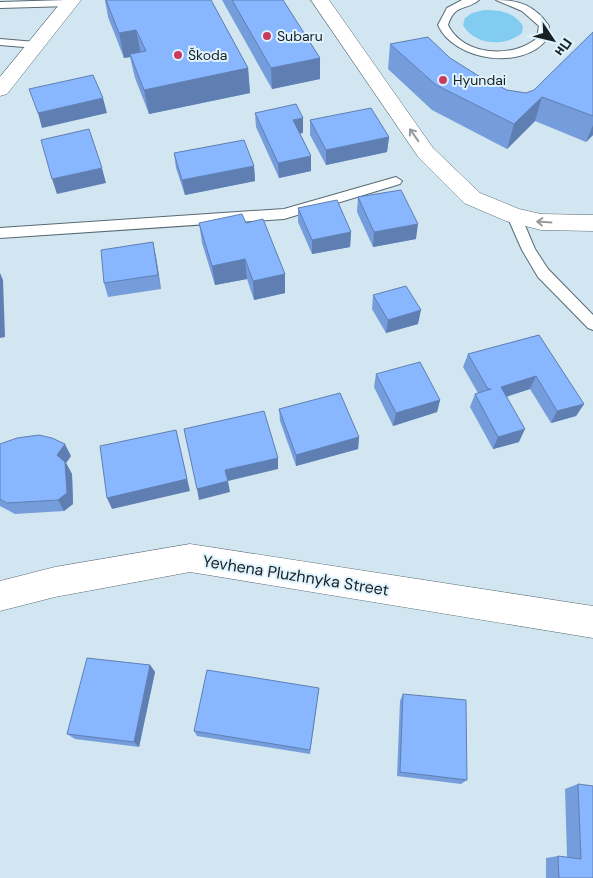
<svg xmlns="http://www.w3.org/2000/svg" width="593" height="878" font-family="'DM Sans',sans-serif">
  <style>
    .green { fill: #82ccf1 }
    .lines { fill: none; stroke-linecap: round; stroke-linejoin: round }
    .service-casing { stroke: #586a73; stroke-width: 2 }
    .minor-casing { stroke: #586a73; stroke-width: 1 }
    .tertiary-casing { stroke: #586a73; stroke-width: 1 }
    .service { fill: #fff; fill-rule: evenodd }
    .minor { fill: #fff; fill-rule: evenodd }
    .tertiary { fill: #fff; fill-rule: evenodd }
    .wall { fill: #759ddb }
    .shaded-wall { fill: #5f7fb2 }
    .building { fill: #88b6ff; stroke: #5f7fb2 }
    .oneway { stroke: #979b9c }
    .poi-dot { fill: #ca3a5f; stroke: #dff3fe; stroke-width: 2 }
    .labels { text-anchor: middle; stroke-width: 4; stroke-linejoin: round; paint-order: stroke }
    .far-poi-label { font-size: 14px; fill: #182023; stroke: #dff3fe; text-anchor: start }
    .street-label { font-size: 16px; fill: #182023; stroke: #dff3fe }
  </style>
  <rect width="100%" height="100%" fill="#d2e6f1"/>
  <path class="green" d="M484 10C500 10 514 12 523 26L522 33C505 47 475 46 463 25L465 18 472 13Z"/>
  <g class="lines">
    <defs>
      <g id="service">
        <polygon points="67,0 75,3 70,6 0,8 0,2"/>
        <path d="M462 0H479C466 11 455 3 448 25 463 56 513 59 537 38L539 26 522 11 496 0C520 0 535 6 549 26L547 39C523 71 454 61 438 25L447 8Z"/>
        <polygon points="0,39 36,42 41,45 36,48 0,45"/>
        <polygon points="396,177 402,181 400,184 284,219 0,238 0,228 284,209"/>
        <polygon points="514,211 519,213 521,216 535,249 548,269 593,315 593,330 588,328 538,277 522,250 507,216 509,213"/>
      </g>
      <g id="minor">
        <polygon points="311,0 329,0 433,148 480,193 519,209 541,214 593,215 593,231 541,230 506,221 464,203 419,158"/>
        <polygon points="190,544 593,606 593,638 190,572 55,597 0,611 0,581 55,567"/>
      </g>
      <polygon id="tertiary" points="63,0 81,0 7,94 0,96 0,77"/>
    </defs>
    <use href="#service" class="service-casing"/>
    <use href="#minor" class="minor-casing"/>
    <use href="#tertiary" class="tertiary-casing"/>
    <use href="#service" class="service"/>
    <use href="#minor" class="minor"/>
    <use href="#tertiary" class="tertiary"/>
  </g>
  <g class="wall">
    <polygon points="105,0 211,0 248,68 250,93 149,114 135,78 130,57 124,58 108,17"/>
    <polygon points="222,0 283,0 320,58 320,79 272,89"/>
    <polygon points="593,32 593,135 586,142 535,121 507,149 432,110 388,69 390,44 450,58 482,78 507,90 526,93 534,90"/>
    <polygon points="255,113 303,118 303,133 300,133 311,156 311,171 279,178 256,127"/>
    <polygon points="310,120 389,137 387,152 326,165 310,135"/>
    <polygon points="174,153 254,166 255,181 185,195 176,168"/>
    <polygon points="358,197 416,239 373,247 357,212"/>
    <polygon points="298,208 351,232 350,247 312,254 298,222"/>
    <polygon points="199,223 246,223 285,274 285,293 254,300 247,279 215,285 202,243"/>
    <polygon points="153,242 156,257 161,289 108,297 104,283"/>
    <polygon points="373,295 418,324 386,333 372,309"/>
    <polygon points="539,335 584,404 576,416 551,423 530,389 506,397 519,442 493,449 470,407 475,394 478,393 463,367 468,354"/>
    <polygon points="376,374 440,400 437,412 393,426 374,387"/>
    <polygon points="279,409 359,437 358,449 296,466 280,421"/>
    <polygon points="0,444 71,456 66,463 72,474 73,504 64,511 15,514 0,506"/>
    <polygon points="150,665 155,672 139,747 75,739 67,734"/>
    <polygon points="319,688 310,754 197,736 194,731"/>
    <polygon points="403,694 467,780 461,784 397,776 400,701"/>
    <polygon points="578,784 593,878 546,878 546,858 558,856 567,857 565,789"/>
  </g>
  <g class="shaded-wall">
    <polygon points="136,30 141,54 130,54 130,57 124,58 119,33"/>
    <polygon points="320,58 320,79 272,89 271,68"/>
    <polygon points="248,68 250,93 149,114 144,90"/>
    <polygon points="542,97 535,121 507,149 514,124"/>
    <polygon points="103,98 107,113 42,128 38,113"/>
    <polygon points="303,118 303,133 293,135 293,120"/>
    <polygon points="593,125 593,135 586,142"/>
    <polygon points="389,137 387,152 326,165 326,150"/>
    <polygon points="311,156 311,171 279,178 278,163"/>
    <polygon points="254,166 255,181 185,195 182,180"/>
    <polygon points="102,168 106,183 57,194 52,179"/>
    <polygon points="418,224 416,239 373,247 374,232"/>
    <polygon points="351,232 350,247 312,254 312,240"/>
    <polygon points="153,242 156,257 161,289 158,275"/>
    <polygon points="245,259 247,279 215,285 212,266"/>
    <polygon points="0,273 3,280 5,337 0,338"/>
    <polygon points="285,274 285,293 254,300 253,281"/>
    <polygon points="421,310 418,324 386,333 388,320"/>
    <polygon points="536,376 530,389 496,400 501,387"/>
    <polygon points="440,400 437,412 393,426 396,413"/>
    <polygon points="584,404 576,416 551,423 557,411"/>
    <polygon points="525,429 519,442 493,449 498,437"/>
    <polygon points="176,430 190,491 112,509 107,498"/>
    <polygon points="359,437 358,449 296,466 296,455"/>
    <polygon points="65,444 71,456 66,463 72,474 73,504 64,511 58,500 57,455"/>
    <polygon points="278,458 278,469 228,481 230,492 199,500 197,489 225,470"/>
    <polygon points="150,665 155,672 139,747 134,742"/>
  </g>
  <g class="building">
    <polygon points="106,0 211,0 248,68 144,90 130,54 146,51 136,30 119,33"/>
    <polygon points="232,0 283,0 320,58 271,68"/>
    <polygon points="593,32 593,116 542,97 514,124 436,85 390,44 428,37 450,58 482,78 507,90 526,93 534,90"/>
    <polygon points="93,75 103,98 38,113 29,89"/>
    <polygon points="296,104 303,118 293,120 311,156 278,163 255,113"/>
    <polygon points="371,108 389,137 326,150 310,120"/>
    <polygon points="89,129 102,168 52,179 41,140"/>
    <polygon points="244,140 254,166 182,180 174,153"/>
    <polygon points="401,190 418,224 374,232 358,197"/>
    <polygon points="337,200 351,232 312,240 298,208"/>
    <polygon points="242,214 246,223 263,219 285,274 253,281 245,259 212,266 199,223"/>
    <polygon points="153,242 158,275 104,283 101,250"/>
    <polygon points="406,286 421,310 388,320 373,295"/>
    <polygon points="539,335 584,404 557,411 536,376 501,387 525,429 498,437 475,394 491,389 488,389 468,354"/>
    <polygon points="420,362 440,400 396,413 376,374"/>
    <polygon points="340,393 359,437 296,455 279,409"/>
    <polygon points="264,411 278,458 225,470 228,481 197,489 184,429"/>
    <polygon points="176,430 187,479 107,498 100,446"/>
    <polygon points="39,435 52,438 65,444 57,455 65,462 67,493 58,500 7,503 0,499 0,444 17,438"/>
    <polygon points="87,658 150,665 134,742 67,734"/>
    <polygon points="207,670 319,688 310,750 194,731"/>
    <polygon points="403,694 466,700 467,780 400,772"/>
    <polygon points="578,784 593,786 593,878 559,878 558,856 581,859"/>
  </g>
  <defs><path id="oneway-shaft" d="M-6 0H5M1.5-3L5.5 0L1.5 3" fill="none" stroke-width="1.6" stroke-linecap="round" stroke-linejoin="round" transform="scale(1.25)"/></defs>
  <g class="oneway">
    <use href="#oneway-shaft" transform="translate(414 135) rotate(-125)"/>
    <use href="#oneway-shaft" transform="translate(544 222) rotate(-176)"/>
  </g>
  <g class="poi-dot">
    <circle cx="267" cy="36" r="5"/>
    <circle cx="178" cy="55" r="5"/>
    <circle cx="443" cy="80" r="5"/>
  </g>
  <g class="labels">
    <g class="far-poi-label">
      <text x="277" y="41">Subaru</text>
      <text x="188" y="60">Škoda</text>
      <text x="453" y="85">Hyundai</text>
    </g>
    <g class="street-label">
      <text transform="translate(296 575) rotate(9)" y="6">Yevhena Pluzhnyka Street</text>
    </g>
  </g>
  <g transform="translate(553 40) rotate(125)" stroke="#dff3fe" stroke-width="4" paint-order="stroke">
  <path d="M0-4L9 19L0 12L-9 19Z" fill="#182023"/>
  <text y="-8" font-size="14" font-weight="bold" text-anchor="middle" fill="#182023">Пн</text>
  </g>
</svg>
